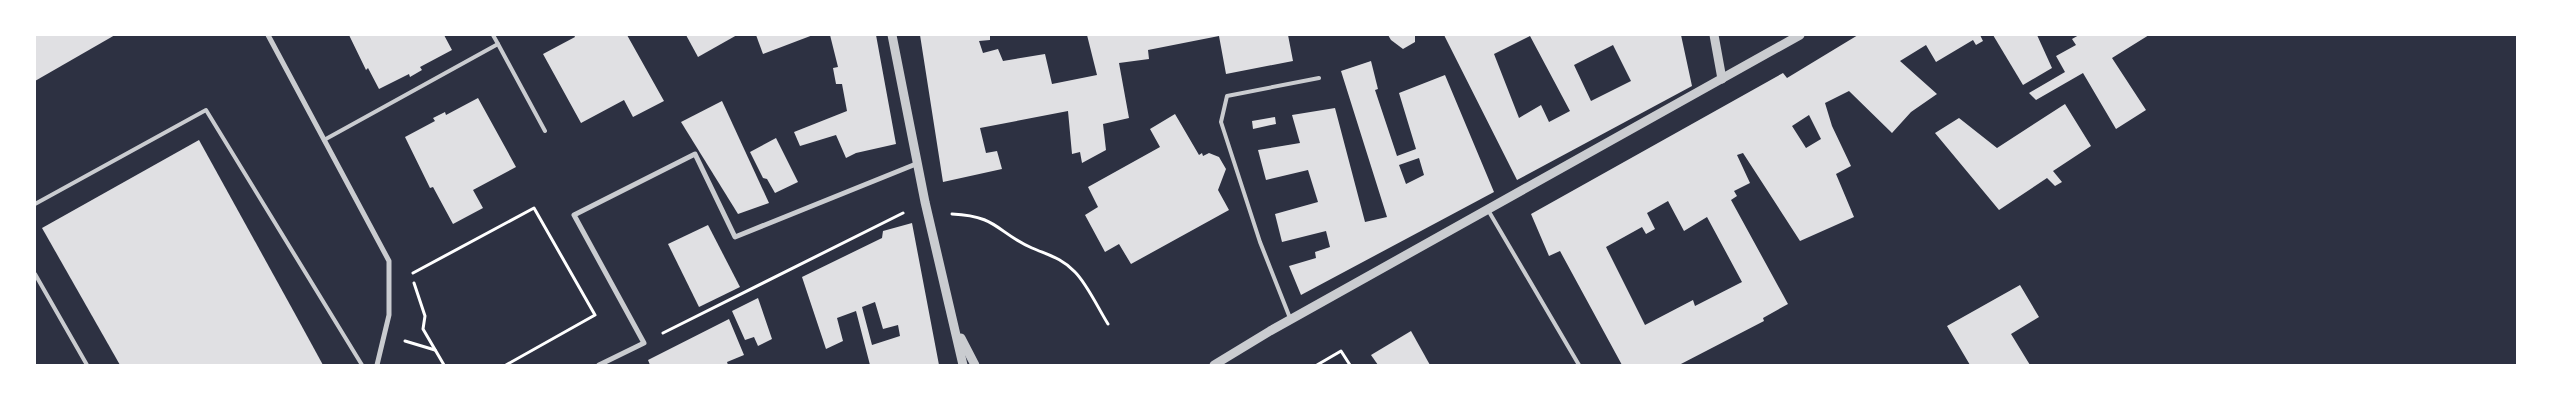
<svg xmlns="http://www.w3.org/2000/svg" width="2552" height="400" font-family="Manrope,sans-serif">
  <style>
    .building { fill: #e0e0e3; fill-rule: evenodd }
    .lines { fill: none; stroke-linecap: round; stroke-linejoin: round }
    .path { stroke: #fff; stroke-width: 3 }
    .service { stroke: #caccd0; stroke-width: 4 }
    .minor { stroke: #caccd0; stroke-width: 5 }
    .tertiary { stroke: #caccd0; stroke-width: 9 }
  </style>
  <rect width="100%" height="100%" fill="#2d3142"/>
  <g class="building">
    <polygon points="35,35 115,35 35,81"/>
    <polygon points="349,35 444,35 452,50 420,67 422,70 410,77 409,74 379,89 368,68 366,70"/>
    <polygon points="574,35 627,35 664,101 633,117 624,100 581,123 543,54 575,37"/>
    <polygon points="686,35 737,35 698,57"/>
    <polygon points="756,35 813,35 763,54"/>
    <polygon points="830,35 876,35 896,144 856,153 846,158 836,135 800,146 794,132 847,111 842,84 836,84 833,68 838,67"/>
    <polygon points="920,35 990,35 990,40 979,41 983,53 998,49 1003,61 1045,54 1052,84 1097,75 1087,35 1288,35 1293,61 1226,74 1219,36 1148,50 1149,59 1119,63 1129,118 1103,124 1106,150 1082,163 1080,152 1072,154 1068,111 980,128 986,153 997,151 1002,169 943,182"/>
    <polygon points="1388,35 1415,35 1415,42 1403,49 1391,40"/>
    <path d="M1444 35H1681L1692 86 1517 180ZM1530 36 1570 111 1549 122 1541 105 1519 118 1494 54ZM1613 45 1631 81 1591 101 1574 65Z"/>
    <path d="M1858 35H1980L1983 41 1976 45 1973 40 1936 62 1926 45 1900 61 1937 94 1911 112 1892 133 1849 91 1825 103 1832 126 1851 166 1836 174 1854 217 1800 241 1743 153 1737 155 1750 183 1734 191 1737 196 1731 200 1788 304 1763 318 1764 321 1679 365H1622L1560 251 1549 256 1531 214 1783 73 1787 78ZM1809 115 1821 139 1806 148 1792 126ZM1668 201 1684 231 1707 217 1742 282 1695 306 1693 300 1645 325 1606 247 1642 227 1646 234 1655 229 1647 213Z"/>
    <polygon points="1993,35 2037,35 2052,68 2023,85"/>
    <polygon points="2079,35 2149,35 2112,58 2146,110 2116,129 2083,73 2036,100 2029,93 2065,72 2056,56 2076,45 2072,39"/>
    <path d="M1371 61 1378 89 1375 90 1397 156 1416 149 1399 93 1445 75 1494 192 1301 295 1289 266 1316 258 1315 252 1330 247 1326 231 1282 242 1275 214 1318 202 1308 170 1266 180 1258 150 1300 143 1292 115 1335 108 1365 222 1387 217 1341 71ZM1419 158 1424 175 1406 184 1399 165Z"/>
    <polygon points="478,98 516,167 473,190 483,208 453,224 433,187 430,188 405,137 435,121 433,118 445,112 446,115"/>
    <polygon points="722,101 769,203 738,214 681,122"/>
    <polygon points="2065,104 2091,146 2053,171 2062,182 2055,186 2047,178 1999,210 1935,133 1959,118 1997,148"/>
    <polygon points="1175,114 1199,155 1202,153 1203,156 1209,153 1219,157 1226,169 1218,190 1229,210 1131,264 1119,244 1105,252 1085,215 1098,207 1088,187 1160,147 1150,129"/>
    <polygon points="1275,117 1276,124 1253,129 1252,121"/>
    <polygon points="776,138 798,182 775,193 767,179 763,178 750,152"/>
    <polygon points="199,140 294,312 323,365 120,365 42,228"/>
    <path d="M912 223 939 365H870L856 311 837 318 843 341 826 349 802 277 882 238 883 231ZM875 302 883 329 898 325 900 336 872 345 862 307Z"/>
    <polygon points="708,225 740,287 699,307 668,244"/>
    <polygon points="2020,285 2039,317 2011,334 2030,365 1970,365 1947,326"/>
    <polygon points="758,298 772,339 758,346 754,337 745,340 732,311"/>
    <polygon points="729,319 744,355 727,362 728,365 650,365 648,360"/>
    <polygon points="1411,331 1430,365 1378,365 1371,355"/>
  </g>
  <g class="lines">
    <g class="path">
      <path d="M952 214C998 216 996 232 1032 248 1048 255 1062 258 1075 272 1087 284 1098 308 1108 324"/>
      <polyline points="413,273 534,208 595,315 506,365"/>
      <polyline points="414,283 425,316 423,329 444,365"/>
      <polyline points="663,333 903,213"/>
      <polyline points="405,341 435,350"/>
      <polyline points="1317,365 1341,351 1350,365"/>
    </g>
    <g class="service">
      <polyline points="493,35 498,44"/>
      <polyline points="324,140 498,44 545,131"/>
      <polyline points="35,204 206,110 362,365"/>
      <polyline points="1488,210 1579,365"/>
      <polyline points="35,274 87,365"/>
      <polyline points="1290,318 1260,242 1221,122 1227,96 1319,78"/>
    </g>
    <g class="minor">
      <polyline points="268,35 389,261 389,315 377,365"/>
      <polyline points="599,365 644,343 574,215 695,154 735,237 916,164"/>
    </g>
    <g class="tertiary">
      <polyline points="892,35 925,202 963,365"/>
      <polyline points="1714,35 1722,79"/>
      <polyline points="961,338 975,365"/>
      <polyline points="1214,365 1270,331 1800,35"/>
    </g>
  </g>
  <rect width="2552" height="400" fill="none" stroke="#ffffff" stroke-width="72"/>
</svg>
